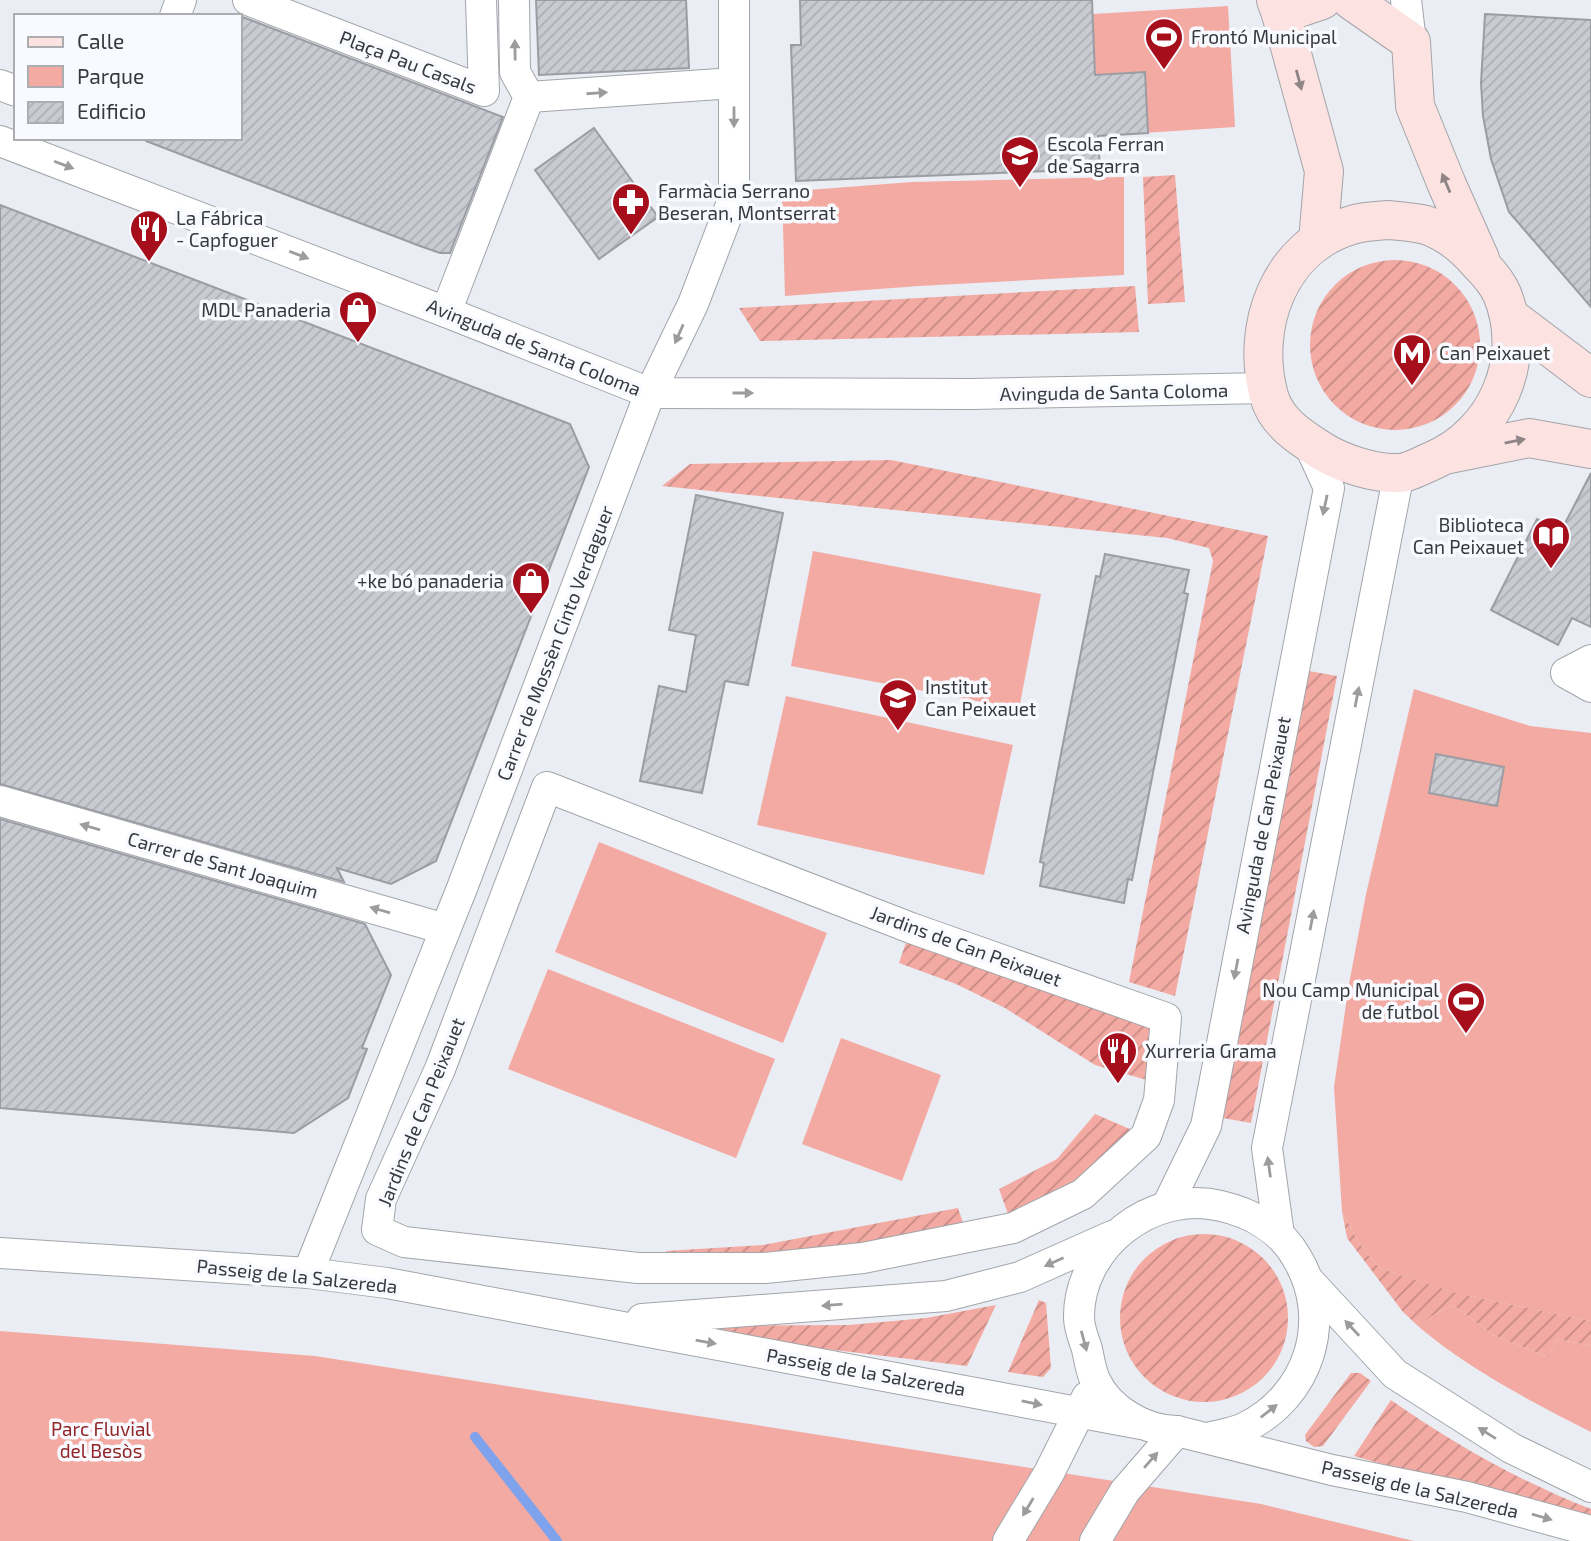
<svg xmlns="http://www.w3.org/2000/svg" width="1591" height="1541" font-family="'Exo 2',sans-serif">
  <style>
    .park { fill: #f3aaa2 }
    .garden { fill: url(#garden-furrows) }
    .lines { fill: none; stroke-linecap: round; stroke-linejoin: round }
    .stream { stroke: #7ea3ec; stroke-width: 10 }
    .building { fill: url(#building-hatch); stroke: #9b9da3; stroke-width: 2 }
    .street-casing { stroke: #a2a5aa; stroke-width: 32 }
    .secondary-casing { stroke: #a2a5aa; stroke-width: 40 }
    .street { stroke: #fff; stroke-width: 30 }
    .secondary { stroke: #fce2e0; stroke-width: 38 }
    .oneway { fill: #9c9c9e }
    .oneway2 { fill: #908586 }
    .labels { text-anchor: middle; stroke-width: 7; stroke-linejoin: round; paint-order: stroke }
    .poi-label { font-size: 19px; fill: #38393c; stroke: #f8faff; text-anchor: start }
    .street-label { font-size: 19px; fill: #38393c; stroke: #f8faff }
    .park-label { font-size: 19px; fill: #922525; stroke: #f8faff }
  </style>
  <defs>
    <pattern id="garden-furrows" width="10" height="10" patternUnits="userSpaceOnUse" patternTransform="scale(1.75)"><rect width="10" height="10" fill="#f3aaa2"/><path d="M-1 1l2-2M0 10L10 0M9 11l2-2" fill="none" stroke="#c68b85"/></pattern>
    <pattern id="building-hatch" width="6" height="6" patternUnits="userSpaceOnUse" patternTransform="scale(1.75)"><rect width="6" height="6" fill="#c8cbd1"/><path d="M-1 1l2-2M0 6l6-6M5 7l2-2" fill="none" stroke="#adafb4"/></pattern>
  </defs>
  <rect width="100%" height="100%" fill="#eaedf3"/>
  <g class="park">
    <polygon points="1228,6 1235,127 1098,136 1093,14"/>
    <polygon points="1124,177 1124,275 919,286 785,296 782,192 912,182"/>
    <polygon points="813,551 1041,594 1019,709 791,666"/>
    <polygon points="1414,689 1530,726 1591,733 1591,1321 1458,1294 1379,1268 1359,1243 1342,1211 1334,1087 1349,984 1366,894"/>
    <polygon points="786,696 1013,745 984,875 757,825"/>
    <polygon points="599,842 827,933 783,1043 555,952"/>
    <polygon points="548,969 775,1059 736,1158 508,1069"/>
    <polygon points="841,1038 941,1075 902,1181 802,1144"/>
    <path d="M1453 1305 1493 1335 1548 1357 1557 1339 1591 1346V1432C1532 1402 1470 1370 1419 1327L1430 1317Z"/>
    <polygon points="0,1331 315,1356 1261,1504 1414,1541 0,1541"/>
  </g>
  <g class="garden">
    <polygon points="1175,175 1185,302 1148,304 1143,177"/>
    <circle cx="1395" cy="345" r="85"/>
    <polygon points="1135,286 1139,332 760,341 739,308"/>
    <polygon points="891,460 1268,536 1175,996 1129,982 1213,561 1209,548 1167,538 662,486 690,464"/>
    <polygon points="1309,671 1337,676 1251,1123 1223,1118"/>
    <polygon points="911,928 1166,1018 1157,1083 1095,1065 1005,1008 956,984 899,963"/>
    <polygon points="1095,1114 1146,1136 1013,1228 999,1189 1057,1159"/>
    <polygon points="958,1208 968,1237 664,1268 666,1251 763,1245"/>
    <polygon points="1342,1211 1359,1243 1379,1268 1459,1294 1591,1321 1591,1346 1557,1339 1548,1357 1493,1335 1453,1305 1430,1317 1419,1327 1403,1312 1347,1238"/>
    <circle cx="1204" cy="1318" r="84"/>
    <polygon points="1039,1300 1046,1303 1051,1368 1043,1377 1008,1372"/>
    <polygon points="996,1305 967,1366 686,1332 689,1326 849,1325 926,1318"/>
    <polygon points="1351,1373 1360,1373 1371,1381 1323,1446 1314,1447 1306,1441 1305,1435"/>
    <path d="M1391 1400C1454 1444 1519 1481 1591 1509V1523L1354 1456Z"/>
  </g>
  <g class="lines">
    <polyline class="stream" points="475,1437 557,1541"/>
  </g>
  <g class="building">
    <polygon points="536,0 686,0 689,68 539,75"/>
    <polygon points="800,0 1092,0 1095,75 1145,72 1148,133 1098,136 1100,169 796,181 791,45 801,45"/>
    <polygon points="1485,14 1591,20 1591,307 1509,212 1491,159 1483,116 1481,83"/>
    <polygon points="240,16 503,117 450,253 440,253 420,246 146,141 146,138 240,138"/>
    <polygon points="594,128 658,217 599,259 535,170"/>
    <polygon points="0,205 570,424 589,467 436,861 391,884 337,868 344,882 0,784"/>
    <polygon points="1591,473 1591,627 1572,618 1558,645 1491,610 1537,519 1561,531"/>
    <polygon points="696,495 783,513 748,685 725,681 702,793 640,781 659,686 686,692 696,635 669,630"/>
    <polygon points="1105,554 1189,570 1184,593 1188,594 1172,676 1132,880 1128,879 1124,903 1040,886 1044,863 1040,862 1067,723 1096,576 1100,577"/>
    <polygon points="1436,754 1504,767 1497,806 1429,793"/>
    <polygon points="0,819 365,924 391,975 362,1048 367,1049 348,1098 294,1133 0,1108"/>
  </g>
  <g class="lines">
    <defs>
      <g id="street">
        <polyline points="248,0 484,91 481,0"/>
        <polyline points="1406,0 1411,42"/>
        <polyline points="175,16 181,0"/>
        <polyline points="0,85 16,91"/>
        <polyline points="529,97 734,83"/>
        <polyline points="0,141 446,312 650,393 971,394 1266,388"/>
        <polyline points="446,312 529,97 515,72 514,0"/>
        <polyline points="1591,660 1566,673 1591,687"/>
        <polygon points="547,787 911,928 1166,1018 1159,1100 1146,1136 1083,1194 1013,1228 863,1258 765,1268 638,1268 404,1242 377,1230 381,1199 440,1069"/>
        <polyline points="0,801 445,929"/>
        <polyline points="1167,1206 1206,1126 1329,488 1308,442"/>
        <polyline points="1279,1235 1267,1148 1399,473"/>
        <polyline points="0,1253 308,1273 387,1283 1141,1424"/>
        <polyline points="308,1273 462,888 650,393 693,304 734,197 734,0"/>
        <polyline points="1309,1281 1395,1374 1511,1448 1591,1487"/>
        <polyline points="642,1319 946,1296 1020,1277 1112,1236"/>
        <path d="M1208 1438C1219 1435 1233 1433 1244 1428 1309 1397 1334 1320 1297 1258 1281 1229 1251 1213 1221 1206 1152 1189 1078 1247 1079 1318 1079 1328 1084 1340 1087 1349 1089 1359 1091 1371 1095 1380 1109 1410 1145 1431 1177 1431L1332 1470 1467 1497 1591 1531"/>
        <polyline points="1008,1541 1049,1473 1087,1397"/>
        <polyline points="1095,1541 1125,1491 1177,1431"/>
      </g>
      <g id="secondary">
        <polyline points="1276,0 1281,14 1324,171 1318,241"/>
        <polyline points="1351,0 1411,42 1415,106 1447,185 1480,259"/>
        <polyline points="1281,14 1322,0"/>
        <path d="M1389 220C1401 221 1414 222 1426 225 1447 232 1463 245 1477 261 1486 270 1497 282 1502 294 1529 359 1496 434 1432 461 1422 465 1409 473 1398 473 1375 474 1341 463 1322 451 1300 437 1276 422 1269 396 1250 327 1279 246 1352 225 1364 221 1377 221 1389 220Z"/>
        <polyline points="1510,317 1591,378"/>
        <polyline points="1450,454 1529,438 1591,449"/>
      </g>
    </defs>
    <use href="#street" class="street-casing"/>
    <use href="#secondary" class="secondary-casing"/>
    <use href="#street" class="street"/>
    <use href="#secondary" class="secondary"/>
  </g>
  <defs><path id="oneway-solid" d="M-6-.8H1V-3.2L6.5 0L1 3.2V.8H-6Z" transform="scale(1.75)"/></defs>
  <g class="oneway">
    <use href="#oneway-solid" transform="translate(515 50) rotate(-91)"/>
    <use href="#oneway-solid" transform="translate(597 93) rotate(-4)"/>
    <use href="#oneway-solid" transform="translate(734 117) rotate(90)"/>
    <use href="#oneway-solid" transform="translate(64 165) rotate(21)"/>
    <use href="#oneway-solid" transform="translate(299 255) rotate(21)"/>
    <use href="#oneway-solid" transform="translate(679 334) rotate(114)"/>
    <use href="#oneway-solid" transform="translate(743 393)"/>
    <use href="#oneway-solid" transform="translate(1325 505) rotate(102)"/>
    <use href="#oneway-solid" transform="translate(1357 697) rotate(-79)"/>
    <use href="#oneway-solid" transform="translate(90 827) rotate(-164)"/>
    <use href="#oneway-solid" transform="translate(380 910) rotate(-164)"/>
    <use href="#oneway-solid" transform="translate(1312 920) rotate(-79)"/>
    <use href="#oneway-solid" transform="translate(1236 969) rotate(101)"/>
    <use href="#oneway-solid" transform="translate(1269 1167) rotate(-98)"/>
    <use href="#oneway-solid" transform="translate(1054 1262) rotate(156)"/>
    <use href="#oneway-solid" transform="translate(832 1305) rotate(175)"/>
    <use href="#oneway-solid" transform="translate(1352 1328) rotate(-133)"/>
    <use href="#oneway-solid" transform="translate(1084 1341) rotate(75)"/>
    <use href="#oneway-solid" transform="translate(706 1342) rotate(10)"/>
    <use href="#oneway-solid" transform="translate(1032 1403) rotate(11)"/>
    <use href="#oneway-solid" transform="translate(1269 1411) rotate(-38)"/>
    <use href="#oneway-solid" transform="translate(1487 1433) rotate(-148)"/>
    <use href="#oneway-solid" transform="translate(1151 1460) rotate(-49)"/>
    <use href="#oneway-solid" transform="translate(1028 1507) rotate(121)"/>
    <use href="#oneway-solid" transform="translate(1542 1517) rotate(16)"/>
  </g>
  <g class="oneway2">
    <use href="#oneway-solid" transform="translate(1299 80) rotate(75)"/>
    <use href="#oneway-solid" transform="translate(1446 183) rotate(-113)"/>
    <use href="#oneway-solid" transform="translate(1515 441) rotate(-11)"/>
  </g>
  <defs>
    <symbol id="stadium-pin" viewBox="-11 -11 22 30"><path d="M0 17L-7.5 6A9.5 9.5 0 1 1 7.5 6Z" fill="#a60e1b" stroke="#f8faff"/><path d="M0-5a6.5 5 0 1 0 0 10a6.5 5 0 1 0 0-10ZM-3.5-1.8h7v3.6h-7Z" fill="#fff"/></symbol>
    <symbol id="school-pin" viewBox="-11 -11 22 30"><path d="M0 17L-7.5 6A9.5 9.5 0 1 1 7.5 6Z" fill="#a60e1b" stroke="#f8faff"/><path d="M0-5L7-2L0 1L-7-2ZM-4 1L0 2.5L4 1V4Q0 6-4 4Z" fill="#fff"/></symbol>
    <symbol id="pharmacy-pin" viewBox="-11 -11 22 30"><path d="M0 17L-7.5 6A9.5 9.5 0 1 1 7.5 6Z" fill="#a60e1b" stroke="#f8faff"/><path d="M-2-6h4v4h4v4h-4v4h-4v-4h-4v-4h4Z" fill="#fff"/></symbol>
    <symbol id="restaurant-pin" viewBox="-11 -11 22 30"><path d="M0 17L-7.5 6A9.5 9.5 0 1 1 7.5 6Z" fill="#a60e1b" stroke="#f8faff"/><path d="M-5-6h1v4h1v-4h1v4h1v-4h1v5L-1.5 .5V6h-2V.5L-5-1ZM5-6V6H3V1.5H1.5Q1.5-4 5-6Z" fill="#fff"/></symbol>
    <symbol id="shop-pin" viewBox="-11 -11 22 30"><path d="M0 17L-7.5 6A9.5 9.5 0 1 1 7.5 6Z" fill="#a60e1b" stroke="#f8faff"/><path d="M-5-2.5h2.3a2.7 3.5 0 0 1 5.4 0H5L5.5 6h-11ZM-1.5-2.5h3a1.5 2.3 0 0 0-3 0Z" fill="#fff"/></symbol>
    <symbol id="metro-pin" viewBox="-11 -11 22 30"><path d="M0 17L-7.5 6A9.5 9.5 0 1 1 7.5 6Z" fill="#a60e1b" stroke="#f8faff"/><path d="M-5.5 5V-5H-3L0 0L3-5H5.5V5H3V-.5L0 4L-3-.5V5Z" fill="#fff"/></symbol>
    <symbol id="library-pin" viewBox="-11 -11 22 30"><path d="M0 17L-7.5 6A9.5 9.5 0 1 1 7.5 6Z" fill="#a60e1b" stroke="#f8faff"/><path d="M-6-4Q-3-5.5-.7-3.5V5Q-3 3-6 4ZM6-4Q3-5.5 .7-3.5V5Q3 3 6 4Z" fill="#fff"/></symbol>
  </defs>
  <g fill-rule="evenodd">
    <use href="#stadium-pin" x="1142" y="15" width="44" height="60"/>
    <use href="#school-pin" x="998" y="133" width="44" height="60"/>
    <use href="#pharmacy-pin" x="609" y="180" width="44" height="60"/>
    <use href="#restaurant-pin" x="127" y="207" width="44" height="60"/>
    <use href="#shop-pin" x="336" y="288" width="44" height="60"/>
    <use href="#metro-pin" x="1390" y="331" width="44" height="60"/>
    <use href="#library-pin" x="1529" y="514" width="44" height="60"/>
    <use href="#shop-pin" x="509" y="559" width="44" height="60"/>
    <use href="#school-pin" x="876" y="676" width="44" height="60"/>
    <use href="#stadium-pin" x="1444" y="979" width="44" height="60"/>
    <use href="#restaurant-pin" x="1096" y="1029" width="44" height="60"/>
  </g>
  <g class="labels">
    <g class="poi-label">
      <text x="1191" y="44">Frontó Municipal</text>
      <text x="1047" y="151">Escola Ferran<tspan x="1047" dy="22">de Sagarra</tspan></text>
      <text x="658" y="198">Farmàcia Serrano<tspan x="658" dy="22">Beseran, Montserrat</tspan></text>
      <text x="176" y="225">La Fábrica<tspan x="176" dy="22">- Capfoguer</tspan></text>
      <text x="331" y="317" text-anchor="end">MDL Panaderia</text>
      <text x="1439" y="360">Can Peixauet</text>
      <text x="1524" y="532" text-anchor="end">Biblioteca<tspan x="1524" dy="22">Can Peixauet</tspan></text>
      <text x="504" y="588" text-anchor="end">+ke bó panaderia</text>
      <text x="925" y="694">Institut<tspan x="925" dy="22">Can Peixauet</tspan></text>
      <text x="1439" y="997" text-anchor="end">Nou Camp Municipal<tspan x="1439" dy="22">de futbol</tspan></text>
      <text x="1145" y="1058">Xurreria Grama</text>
    </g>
    <g class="street-label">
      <text transform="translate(408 62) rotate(21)" y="7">Plaça Pau Casals</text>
      <text transform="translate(534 347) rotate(22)" y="7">Avinguda de Santa Coloma</text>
      <text transform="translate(1114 392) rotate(-1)" y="7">Avinguda de Santa Coloma</text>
      <text transform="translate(555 643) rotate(-69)" y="7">Carrer de Mossèn Cinto Verdaguer</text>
      <text transform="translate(1263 825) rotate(-79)" y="7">Avinguda de Can Peixauet</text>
      <text transform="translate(223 865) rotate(16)" y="7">Carrer de Sant Joaquim</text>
      <text transform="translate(966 946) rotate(20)" y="7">Jardins de Can Peixauet</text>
      <text transform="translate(421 1112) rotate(-68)" y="7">Jardins de Can Peixauet</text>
      <text transform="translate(297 1276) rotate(6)" y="7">Passeig de la Salzereda</text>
      <text transform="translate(866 1372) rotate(10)" y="7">Passeig de la Salzereda</text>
      <text transform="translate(1420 1489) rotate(13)" y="7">Passeig de la Salzereda</text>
    </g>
    <g class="park-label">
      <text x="101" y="1436">Parc Fluvial<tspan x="101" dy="22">del Besòs</tspan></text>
    </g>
  </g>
  <rect x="14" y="14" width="228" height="126" fill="#f8faff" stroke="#abadb1" stroke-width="2"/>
  <rect x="28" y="37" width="35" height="10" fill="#fce2e0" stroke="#abadb1" stroke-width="2"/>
  <text x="77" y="49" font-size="21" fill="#38393c">Calle</text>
  <rect x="28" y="66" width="35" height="21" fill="#f3aaa2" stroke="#abadb1" stroke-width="2"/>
  <text x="77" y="84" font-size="21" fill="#38393c">Parque</text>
  <rect x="28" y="102" width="35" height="21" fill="url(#building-hatch)" stroke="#abadb1" stroke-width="2"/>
  <text x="77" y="119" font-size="21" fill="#38393c">Edificio</text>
</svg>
